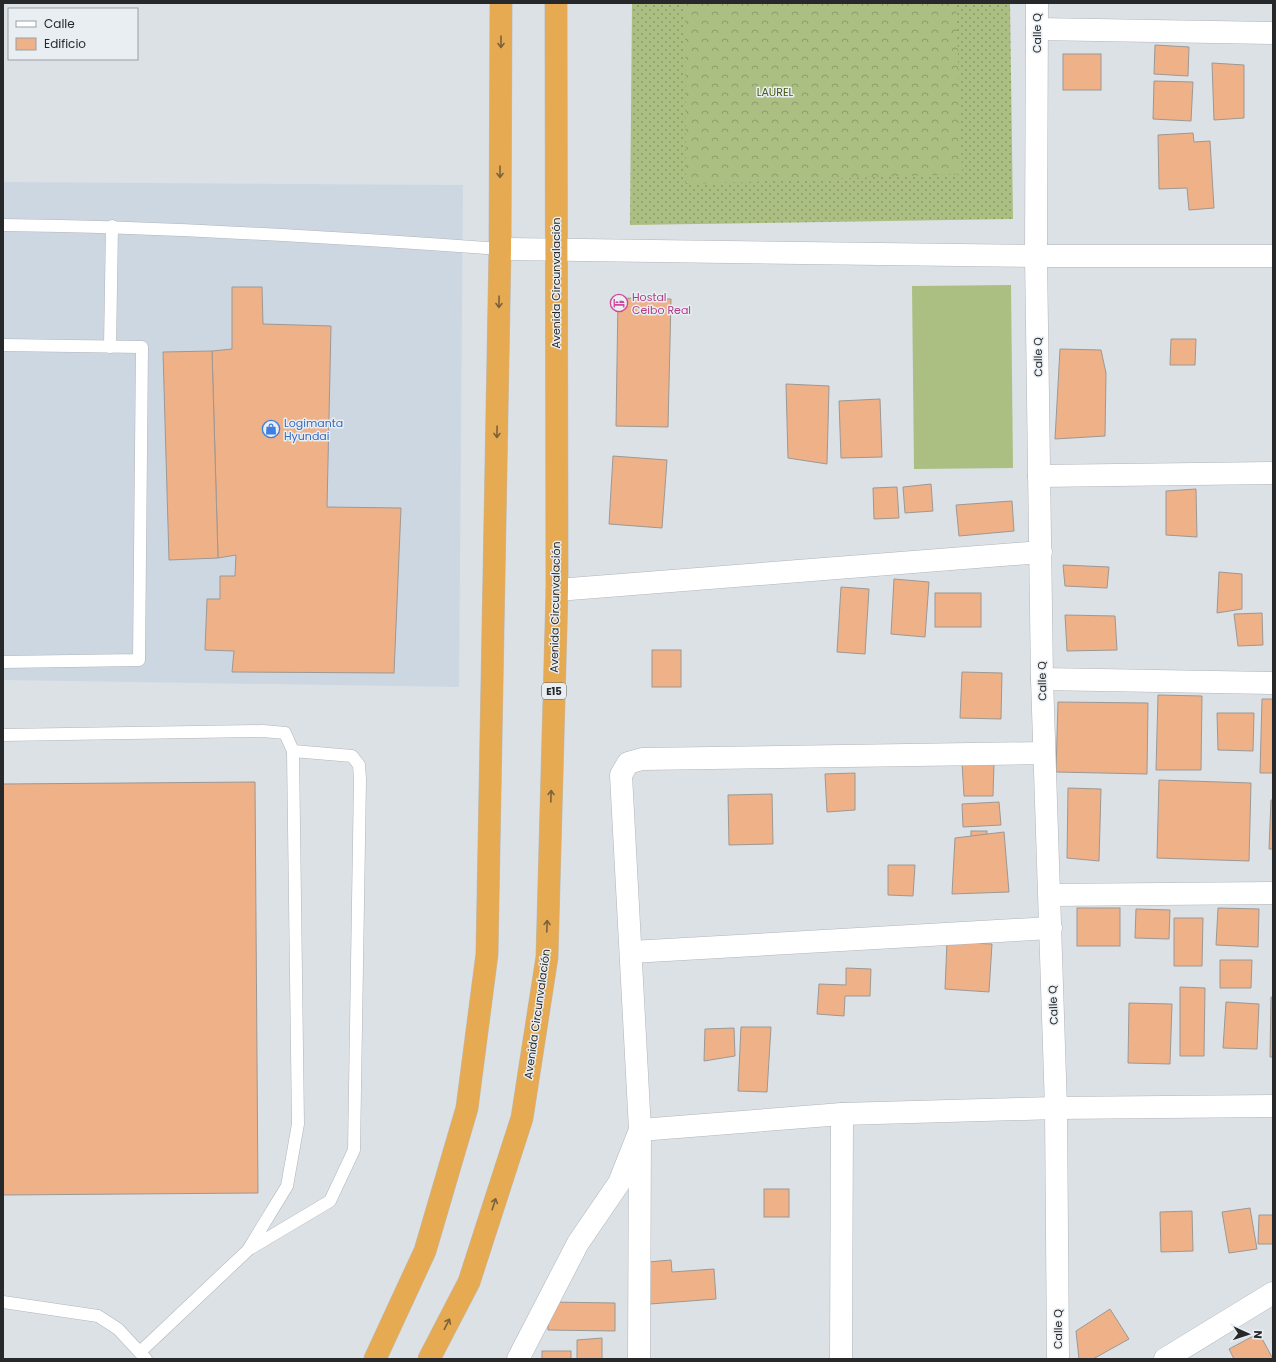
<svg xmlns="http://www.w3.org/2000/svg" width="1276" height="1362" font-family="Poppins,sans-serif">
  <style>
    .built { fill: #cdd7e2 }
    .grass { fill: url(#grass-dots) }
    .forest { fill: url(#forest-crowns) }
    .pitch { fill: #acbf82 }
    .building { fill: #eeb188; stroke: #9d9894 }
    .lines { fill: none; stroke-linecap: round; stroke-linejoin: round }
    .lane-casing { stroke: #b1b5ba; stroke-width: 13 }
    .street-casing { stroke: #b1b5ba; stroke-width: 23 }
    .highway-casing { stroke: #bebebf; stroke-width: 23 }
    .lane { stroke: #fff; stroke-width: 12 }
    .street { stroke: #fff; stroke-width: 22 }
    .highway { stroke: #e5aa52; stroke-width: 22 }
    .oneway { stroke: #7c623b }
    .labels { text-anchor: middle; stroke-width: 3; stroke-linejoin: round; paint-order: stroke }
    .shield { fill: #e9eef3; stroke: #606366; stroke-width: 1 }
    .shield-label { font-size: 10px; font-weight: bold; fill: #262829 }
    .street-label { font-size: 11px; fill: #262829; stroke: #e9eef3 }
    .park-label { font-size: 11px; fill: #495a13; stroke: #e9eef3 }
    .hotel-label { font-size: 11px; fill: #b23c85; stroke: #e9eef3; text-anchor: start }
    .shop-label { font-size: 11px; fill: #366cbe; stroke: #e9eef3; text-anchor: start }
  </style>
  <defs>
    <pattern id="grass-dots" width="8" height="8" patternUnits="userSpaceOnUse"><rect width="8" height="8" fill="#acbf82"/><path d="M2 2h.1M6 6h.1" fill="none" stroke="#8c9b6a" stroke-width="1.8" stroke-linecap="round"/></pattern>
    <pattern id="forest-crowns" width="20" height="18" patternUnits="userSpaceOnUse"><rect width="20" height="18" fill="#acbf82"/><path d="M2 6a3 3 0 1 1 6 0M12 15a3 3 0 1 1 6 0" fill="none" stroke="#8c9b6a"/></pattern>
  </defs>
  <rect width="100%" height="100%" fill="#dce1e6"/>
  <polygon class="built" points="3,182 463,185 459,687 3,680"/>
  <polygon class="grass" points="632,3 1010,3 1013,219 630,225"/>
  <polygon class="forest" points="685,3 956,3 962,174 686,184"/>
  <polygon class="pitch" points="1011,285 1013,468 914,469 912,286"/>
  <g class="building">
    <polygon points="1155,45 1189,47 1188,76 1154,74"/>
    <rect x="1063" y="54" width="38" height="36"/>
    <polygon points="1212,63 1244,65 1244,118 1214,120"/>
    <polygon points="1154,81 1193,82 1191,121 1153,119"/>
    <polygon points="1193,133 1194,142 1210,141 1214,208 1189,210 1187,188 1159,189 1158,135"/>
    <polygon points="232,287 262,287 263,324 331,326 327,507 401,508 394,673 232,672 234,651 205,650 207,599 220,599 220,576 235,576 236,555 218,558 212,351 232,349"/>
    <polygon points="618,298 671,299 668,427 616,426"/>
    <polygon points="1171,339 1196,339 1195,365 1170,365"/>
    <polygon points="1060,349 1101,350 1106,373 1105,436 1055,439"/>
    <polygon points="212,351 218,558 169,560 163,352"/>
    <polygon points="786,384 829,386 827,464 788,458"/>
    <polygon points="880,399 882,457 841,458 839,401"/>
    <polygon points="613,456 667,460 662,528 609,524"/>
    <polygon points="931,484 933,511 905,513 903,487"/>
    <polygon points="897,487 899,518 874,519 873,488"/>
    <polygon points="1196,489 1197,537 1166,535 1166,491"/>
    <polygon points="1012,501 1014,531 959,536 956,505"/>
    <polygon points="1063,565 1109,567 1107,588 1065,586"/>
    <polygon points="1219,572 1242,574 1242,609 1217,613"/>
    <polygon points="894,579 929,582 925,637 891,634"/>
    <polygon points="841,587 869,589 865,654 837,652"/>
    <rect x="935" y="593" width="46" height="34"/>
    <polygon points="1262,613 1263,645 1238,646 1234,614"/>
    <polygon points="1065,615 1115,616 1117,650 1067,651"/>
    <rect x="652" y="650" width="29" height="37"/>
    <polygon points="962,672 1002,673 1001,719 960,718"/>
    <polygon points="1158,695 1202,696 1201,770 1156,770"/>
    <polygon points="1262,699 1273,699 1273,773 1260,773"/>
    <polygon points="1058,702 1148,703 1147,774 1056,772"/>
    <polygon points="1217,713 1254,713 1253,751 1218,750"/>
    <polygon points="962,763 994,763 993,796 964,796"/>
    <polygon points="855,773 855,810 827,812 825,774"/>
    <polygon points="1159,780 1251,783 1249,861 1157,858"/>
    <polygon points="255,782 258,1193 3,1195 3,784"/>
    <polygon points="1068,788 1101,789 1099,861 1067,858"/>
    <polygon points="772,794 773,844 729,845 728,795"/>
    <polygon points="1271,800 1273,800 1273,849 1269,849"/>
    <polygon points="999,802 1001,825 963,827 962,804"/>
    <rect x="971" y="831" width="16" height="28"/>
    <polygon points="1004,832 1009,892 952,894 955,838"/>
    <polygon points="888,865 915,865 913,896 888,895"/>
    <rect x="1077" y="908" width="43" height="38"/>
    <polygon points="1218,908 1259,909 1258,947 1216,945"/>
    <polygon points="1136,909 1170,910 1169,939 1135,938"/>
    <polygon points="1174,918 1203,918 1202,966 1174,966"/>
    <polygon points="947,942 992,944 989,992 945,989"/>
    <polygon points="1220,960 1252,960 1251,988 1220,988"/>
    <polygon points="846,968 871,969 870,996 845,996 844,1016 817,1014 819,984 846,985"/>
    <polygon points="1180,987 1205,988 1204,1056 1180,1056"/>
    <polygon points="1271,997 1273,997 1273,1057 1270,1057"/>
    <polygon points="1226,1002 1259,1004 1257,1049 1223,1048"/>
    <polygon points="1129,1003 1172,1004 1170,1064 1128,1063"/>
    <polygon points="741,1027 771,1027 767,1092 738,1091"/>
    <polygon points="734,1028 735,1056 704,1061 705,1029"/>
    <rect x="764" y="1189" width="25" height="28"/>
    <polygon points="1250,1208 1257,1249 1229,1253 1222,1212"/>
    <polygon points="1192,1211 1193,1251 1161,1252 1160,1212"/>
    <polygon points="1259,1215 1273,1215 1273,1244 1258,1244"/>
    <polygon points="671,1260 672,1272 714,1269 716,1299 650,1304 648,1262"/>
    <polygon points="548,1302 615,1303 615,1331 548,1330"/>
    <polygon points="1110,1309 1129,1339 1093,1359 1079,1359 1076,1331"/>
    <polygon points="1259,1333 1273,1359 1234,1359 1229,1349"/>
    <polygon points="602,1338 602,1359 577,1359 577,1340"/>
    <rect x="542" y="1351" width="29" height="8"/>
  </g>
  <g class="lines">
    <defs>
      <g id="lane">
        <path d="M3 225C169 227 335 237 500 249"/>
        <polyline points="3,345 142,347 139,660 3,662"/>
        <polyline points="110,347 112,226"/>
        <polyline points="3,735 263,731 285,733 293,751 298,1124 287,1186 248,1250 140,1352"/>
        <polyline points="251,1248 330,1201 354,1150 360,779 359,765 352,756 293,751"/>
        <polyline points="3,1302 98,1316 118,1329 146,1359"/>
      </g>
      <g id="street">
        <polyline points="1037,3 1036,256 1042,679 1056,1108 1058,1359"/>
        <polyline points="1037,29 1273,33"/>
        <polyline points="500,249 1036,256 1273,256"/>
        <polyline points="1039,476 1273,473"/>
        <polyline points="557,590 1041,552"/>
        <polyline points="1042,679 1273,683"/>
        <polyline points="1050,895 1273,893"/>
        <polyline points="631,952 1051,928"/>
        <polyline points="518,1359 578,1243 619,1183 640,1130 842,1114 1056,1108 1273,1106"/>
        <polyline points="639,1359 640,1130 621,775 628,763 642,759 1043,753"/>
        <polyline points="841,1359 842,1114"/>
        <polyline points="1165,1359 1273,1293"/>
      </g>
      <g id="highway">
        <polyline points="375,1359 425,1251 467,1108 487,954 500,249 501,3"/>
        <polyline points="429,1359 469,1282 522,1118 547,957 557,590 556,3"/>
      </g>
    </defs>
    <use href="#lane" class="lane-casing"/>
    <use href="#street" class="street-casing"/>
    <use href="#highway" class="highway-casing"/>
    <use href="#lane" class="lane"/>
    <use href="#street" class="street"/>
    <use href="#highway" class="highway"/>
  </g>
  <defs><path id="oneway-shaft" d="M-6 0H5M1.5-3L5.5 0L1.5 3" fill="none" stroke-width="1.6" stroke-linecap="round" stroke-linejoin="round"/></defs>
  <g class="oneway">
    <use href="#oneway-shaft" transform="translate(501 42) rotate(90)"/>
    <use href="#oneway-shaft" transform="translate(500 172) rotate(90)"/>
    <use href="#oneway-shaft" transform="translate(499 302) rotate(91)"/>
    <use href="#oneway-shaft" transform="translate(497 432) rotate(91)"/>
    <use href="#oneway-shaft" transform="translate(551 796) rotate(-88)"/>
    <use href="#oneway-shaft" transform="translate(547 926) rotate(-88)"/>
    <use href="#oneway-shaft" transform="translate(494 1204) rotate(-72)"/>
    <use href="#oneway-shaft" transform="translate(447 1324) rotate(-63)"/>
  </g>
  <defs>
    <symbol id="hotel-ring" viewBox="-11 -11 22 22"><circle r="9.5" fill="#e9eef3" stroke="#d1479c" stroke-width="1.5"/><path d="M-6-4.5h1.5V1H6V5H4.5V3h-9V5H-6ZM-4 0a1.8 1.8 0 1 1 3.6 0ZM.5 0V-2.5h3Q6-2.5 6 0Z" fill="#d1479c"/></symbol>
    <symbol id="shop-ring" viewBox="-11 -11 22 22"><circle r="9.5" fill="#e9eef3" stroke="#3f7fe0" stroke-width="1.5"/><path d="M-5-2.5h2.3a2.7 3.5 0 0 1 5.4 0H5L5.5 6h-11ZM-1.5-2.5h3a1.5 2.3 0 0 0-3 0Z" fill="#3f7fe0"/></symbol>
  </defs>
  <g fill-rule="evenodd">
    <use href="#hotel-ring" x="609" y="293" width="20" height="20"/>
    <use href="#shop-ring" x="261" y="419" width="20" height="20"/>
  </g>
  <g class="labels">
    <rect class="shield" x="542" y="683" width="24" height="16" rx="3"/>
    <g class="shield-label">
      <text x="554" y="695">E15</text>
    </g>
    <g class="street-label">
      <text transform="translate(1037 33) rotate(-90)" y="4">Calle Q</text>
      <text transform="translate(556 283) rotate(-90)" y="4">Avenida Circunvalación</text>
      <text transform="translate(1038 357) rotate(-91)" y="4">Calle Q</text>
      <text transform="translate(555 607) rotate(-89)" y="4">Avenida Circunvalación</text>
      <text transform="translate(1042 681) rotate(-91)" y="4">Calle Q</text>
      <text transform="translate(1053 1005) rotate(-92)" y="4">Calle Q</text>
      <text transform="translate(537 1014) rotate(-82)" y="4">Avenida Circunvalación</text>
      <text transform="translate(1058 1329) rotate(-90)" y="4">Calle Q</text>
    </g>
    <g class="park-label">
      <text x="775" y="96">LAUREL</text>
    </g>
    <g class="hotel-label">
      <text x="632" y="301">Hostal<tspan x="632" dy="13">Ceibo Real</tspan></text>
    </g>
    <g class="shop-label">
      <text x="284" y="427">Logimanta<tspan x="284" dy="13">Hyundai</tspan></text>
    </g>
  </g>
  <rect width="1276" height="1362" fill="none" stroke="#262829" stroke-width="8"/>
  <rect x="8" y="8" width="130" height="52" fill="#e9eef3" stroke="#9b9fa2"/>
  <rect x="16" y="21" width="20" height="6" fill="#ffffff" stroke="#9b9fa2"/>
  <text x="44" y="28" font-size="12" fill="#262829">Calle</text>
  <rect x="16" y="38" width="20" height="12" fill="#eeb188" stroke="#9b9fa2"/>
  <text x="44" y="48" font-size="12" fill="#262829">Edificio</text>
  <g transform="translate(1248 1334) rotate(93)" stroke="#e9eef3" stroke-width="3" paint-order="stroke">
  <path d="M0-3L7 15L0 10L-7 15Z" fill="#262829"/>
  <text y="-6" font-size="11" font-weight="bold" text-anchor="middle" fill="#262829">N</text>
  </g>
</svg>
